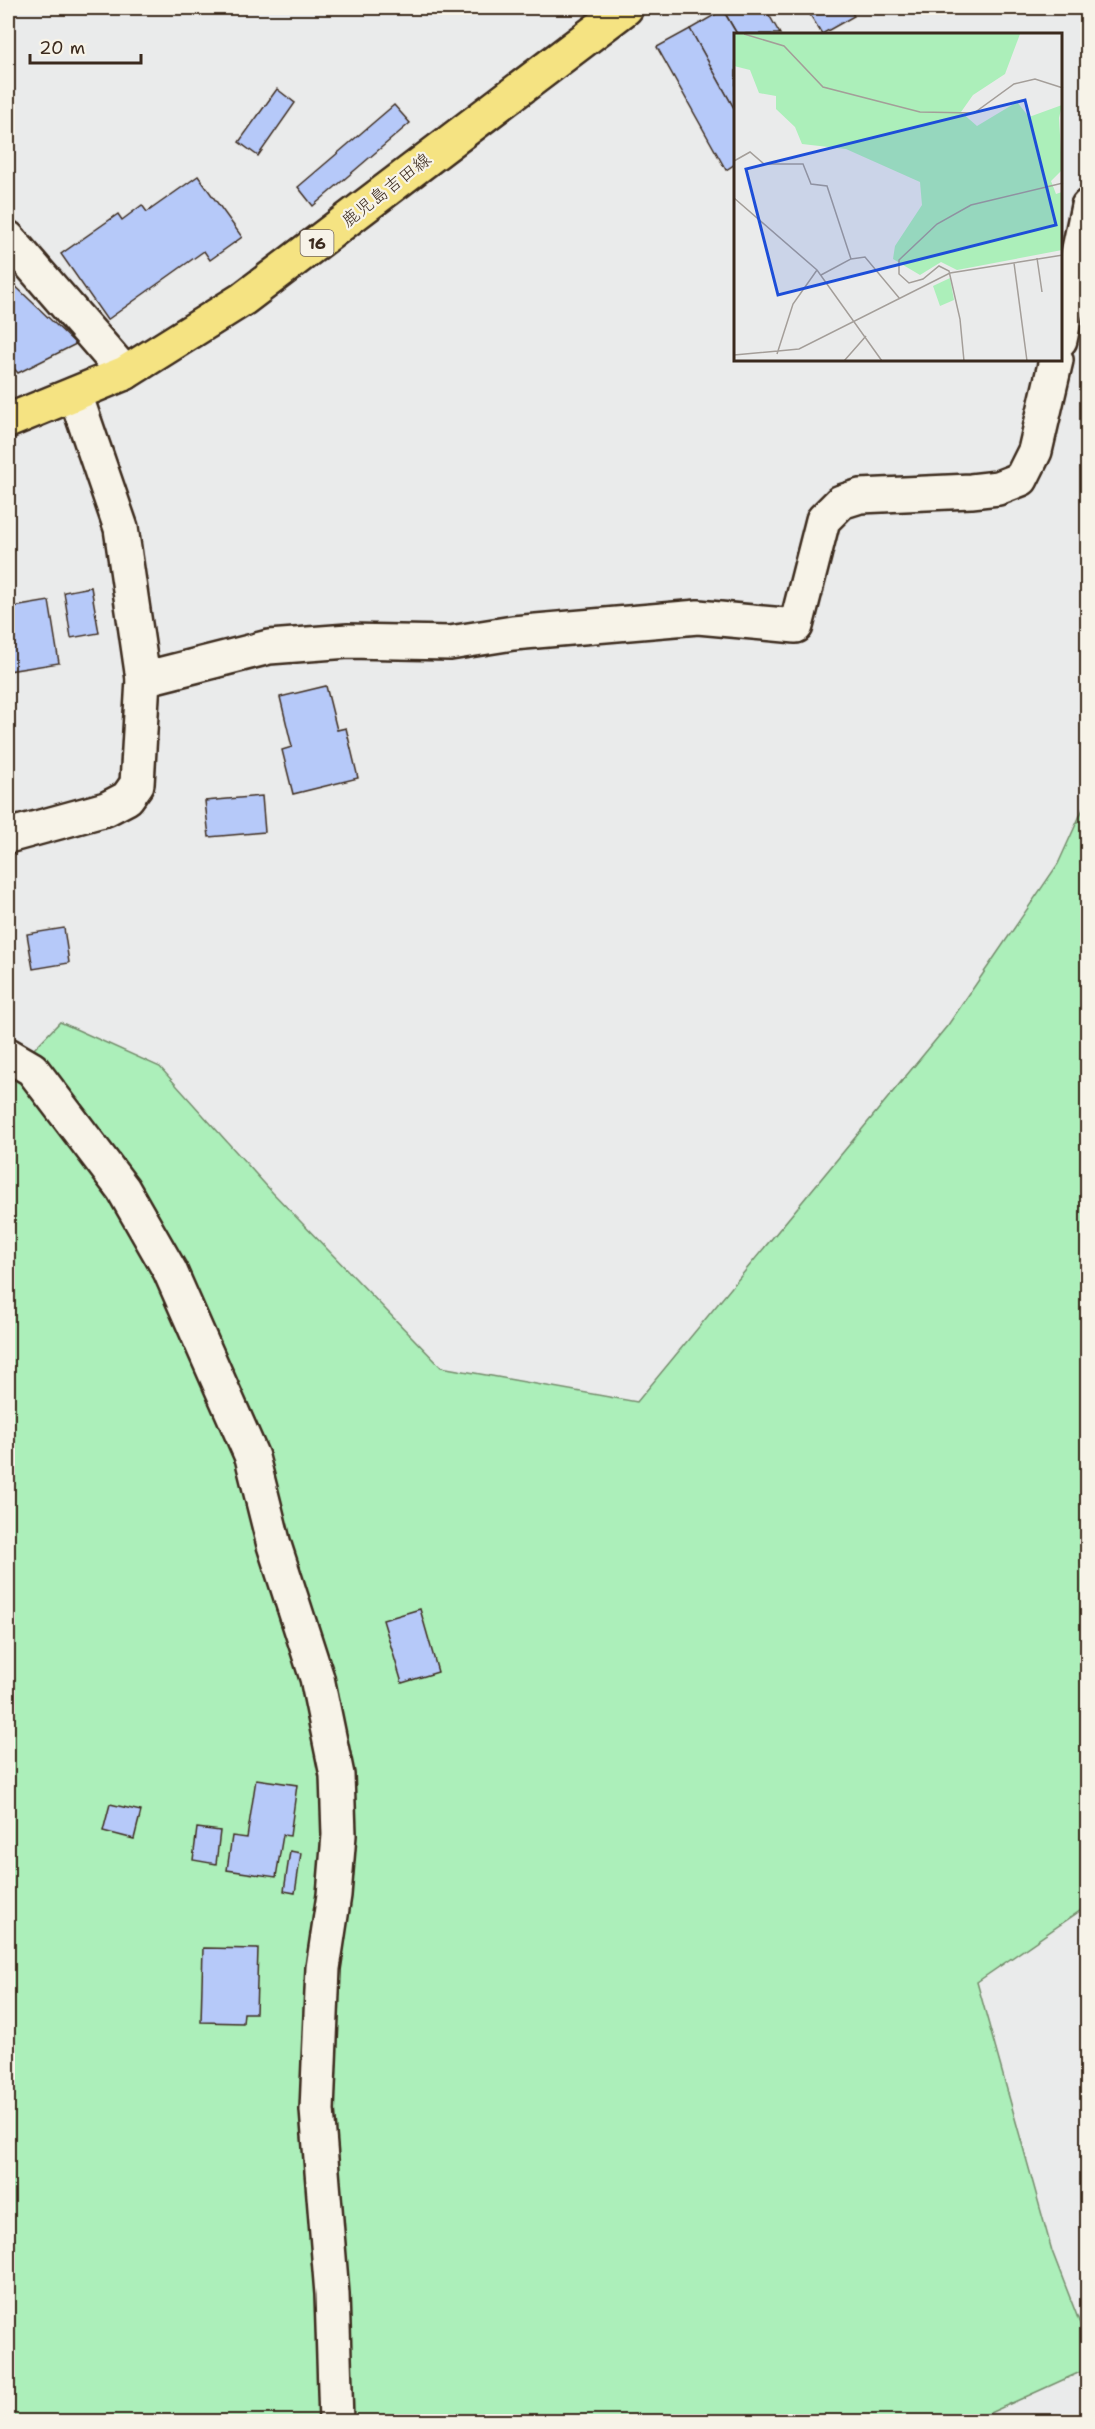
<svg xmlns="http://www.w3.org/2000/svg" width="1095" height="2429" font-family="'Shantell Sans','Klee One',sans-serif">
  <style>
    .green { fill: #acefba; stroke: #748c6c; stroke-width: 1.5 }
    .building { fill: #b6c9f9; stroke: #3b2a1e; stroke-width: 1.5 }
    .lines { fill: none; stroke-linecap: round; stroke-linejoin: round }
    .minor-casing { stroke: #3b2a1e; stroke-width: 38 }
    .major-casing { stroke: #3b2a1e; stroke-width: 38 }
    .minor { stroke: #f7f3e8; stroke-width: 33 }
    .major { stroke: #f5e382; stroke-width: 33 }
    .labels { text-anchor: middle; stroke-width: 4.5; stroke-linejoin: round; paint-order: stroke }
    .shield { fill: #f7f3e8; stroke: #73665b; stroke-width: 1.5 }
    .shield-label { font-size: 16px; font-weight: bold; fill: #3b2a1e }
    .street-label { font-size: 18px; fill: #3b2a1e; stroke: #f7f3e8 }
    .inset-road { fill: none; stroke: #a49e99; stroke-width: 1.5 }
    .view { fill: #1d4ed8; fill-opacity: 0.15; stroke: #1d4ed8; stroke-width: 3 }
    .inset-edge { fill: none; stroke: #3b2a1e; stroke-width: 3 }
  </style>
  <rect width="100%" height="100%" fill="#eaebeb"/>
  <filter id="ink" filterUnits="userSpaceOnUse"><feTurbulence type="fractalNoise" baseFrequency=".0167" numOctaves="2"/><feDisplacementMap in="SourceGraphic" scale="12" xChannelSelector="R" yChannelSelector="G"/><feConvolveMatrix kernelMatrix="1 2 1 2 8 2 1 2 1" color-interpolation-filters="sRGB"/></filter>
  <g filter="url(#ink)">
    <polygon class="green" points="1087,800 1087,1906 977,1982 1052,2251 1087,2342 1087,2369 970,2422 8,2421 8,1076 60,1022 160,1067 273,1193 441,1367 637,1402 948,1025 1058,864"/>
    <g class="building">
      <polygon points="727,8 765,8 780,34 737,34 723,10"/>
      <polygon points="806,8 849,8 854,16 822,34"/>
      <polygon points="723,10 737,34 735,110 690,29"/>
      <polygon points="690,29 735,110 735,164 726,170 657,47"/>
      <polygon points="277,89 295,103 258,156 239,142"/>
      <polygon points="394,105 410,123 313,206 298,187"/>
      <polygon points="198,176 242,237 210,260 204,251 107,320 61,254 118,214 122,220 142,205 147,212"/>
      <polygon points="8,279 76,344 18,373 8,362"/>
      <polygon points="91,587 99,633 71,638 64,592"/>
      <polygon points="49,601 59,663 8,671 8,608"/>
      <polygon points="326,686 337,730 346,728 358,778 293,794 282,750 292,747 280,697"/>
      <polygon points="262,796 265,832 209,837 205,801"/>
      <polygon points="64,928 69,963 33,969 27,934"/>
      <polygon points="420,1609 438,1672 402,1683 383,1620"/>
      <polygon points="256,1779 297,1785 290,1836 283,1835 276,1877 227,1870 232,1836 247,1838"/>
      <polygon points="110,1804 141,1811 134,1839 103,1831"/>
      <polygon points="197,1828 220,1831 216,1864 193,1860"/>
      <polygon points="290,1851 301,1853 295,1893 284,1891"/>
      <polygon points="203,1948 258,1949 256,2013 244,2013 243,2023 201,2022"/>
    </g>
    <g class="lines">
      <defs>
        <g id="minor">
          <polyline points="8,238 125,373"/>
          <polyline points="1060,340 1088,206"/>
          <polyline points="75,394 121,528 143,679 269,647 348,641 450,643 513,633 698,617 796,626 823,520 841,502 860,496 971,491 998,488 1021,479 1035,451 1056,360"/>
          <polyline points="8,836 106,809 127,798 137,784 143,679"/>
          <polyline points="8,1055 32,1069 123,1189 170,1271 252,1457 274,1545 317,1678 337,1775 339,1835 334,1895 323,1968 317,2110 332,2294 336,2422"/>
        </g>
        <polyline id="major" points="8,421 125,373 243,299 626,8"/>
      </defs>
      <use href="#minor" class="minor-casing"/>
      <use href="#major" class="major-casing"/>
      <use href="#minor" class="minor"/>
      <use href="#major" class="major"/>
    </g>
  </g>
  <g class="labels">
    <rect class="shield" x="300.5" y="230" width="33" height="26" rx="4.5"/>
    <g class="shield-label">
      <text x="317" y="249">16</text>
    </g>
    <g class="street-label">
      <text transform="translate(386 190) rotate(-38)" y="6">鹿児島吉田線</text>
    </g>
  </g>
  <g transform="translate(734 33)">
    <rect width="328" height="328" fill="#eaebeb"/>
    <path d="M0 1H286L271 41 239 62 227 79 243 93 283 69 295 84 328 72 325 85 328 137 317 148 322 161 328 159V217L223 237 207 229 186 242 159 226 161 213 188 172 186 149 112 116 68 111 61 94 42 76V63L25 60 16 37 0 33ZM216 245 220 267 206 273 199 253Z" fill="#acefba"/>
    <path class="inset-road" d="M10 1 50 13 89 54 186 79 240 80 280 51 301 46 329 55M0 128 16 119 30 131H69L77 151 93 153 117 226 87 242M0 165 83 237 148 328M303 225 308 259M117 226 131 224 166 266M280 230 293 328M43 321 59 271 83 237M0 322 65 316 216 240 329 222M110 328 132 303M230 328 226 286 215 238 205 233 189 246 175 250 165 241V227L203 191 237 172 329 150"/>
    <path class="view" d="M291 67 322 192 44 262 12 136Z"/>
    <rect width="328" height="328" class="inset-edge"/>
  </g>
  <rect width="1095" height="2429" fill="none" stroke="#f7f3e8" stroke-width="30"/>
  <rect x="15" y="15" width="1065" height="2399" fill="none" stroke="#3b2a1e" stroke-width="2" filter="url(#ink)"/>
  <path d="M30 54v9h111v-9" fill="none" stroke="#3b2a1e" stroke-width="3"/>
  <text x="39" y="54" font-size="18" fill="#3b2a1e" stroke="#f7f3e8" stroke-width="4.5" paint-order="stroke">20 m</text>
</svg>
